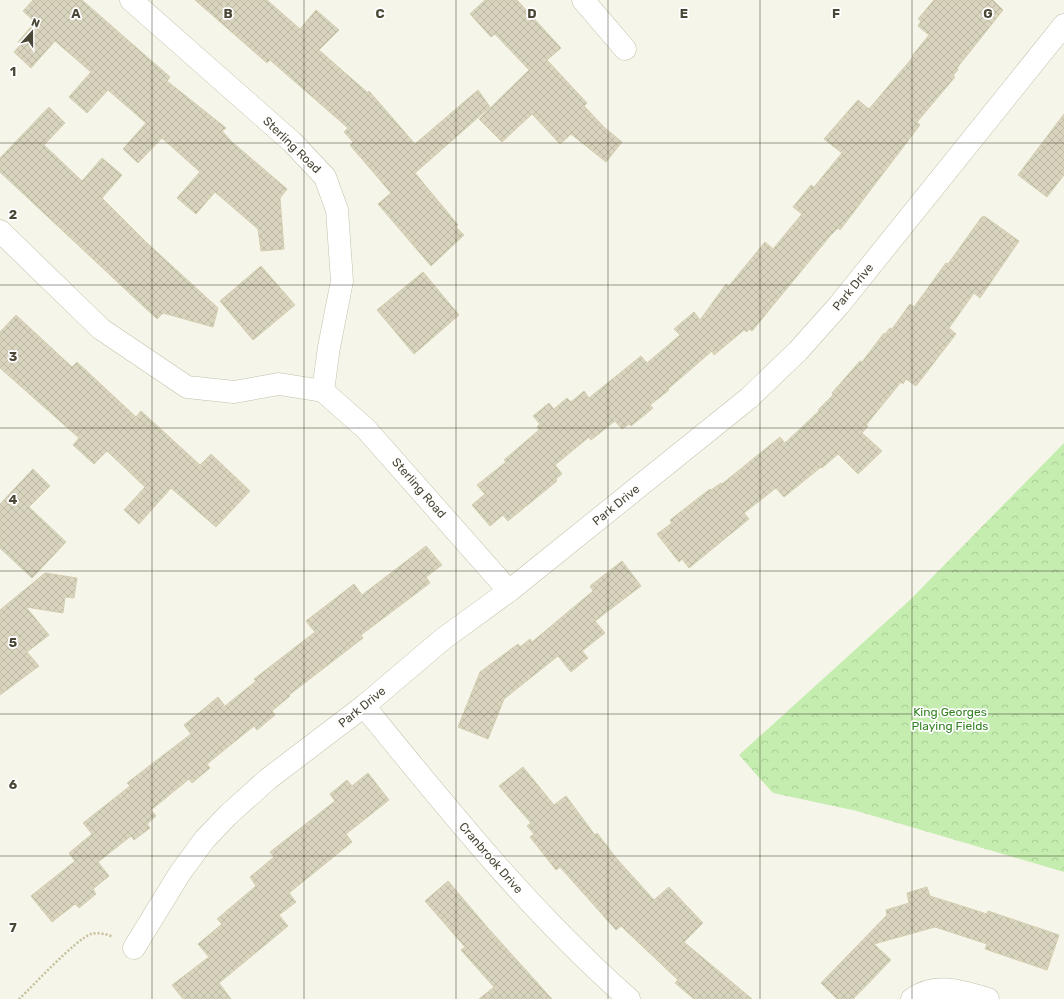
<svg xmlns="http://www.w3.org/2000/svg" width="1064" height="999" font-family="Rubik,sans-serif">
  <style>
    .forest { fill: url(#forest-crowns) }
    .building { fill: url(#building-cross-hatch); stroke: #d4ceb0 }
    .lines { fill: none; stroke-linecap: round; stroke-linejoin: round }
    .street-casing { stroke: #c2c0ab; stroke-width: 23 }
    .path { stroke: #c6c09b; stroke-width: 2.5; stroke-dasharray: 2 2; stroke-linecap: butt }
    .street { stroke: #fff; stroke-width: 22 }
    .grid { fill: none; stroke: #4b4737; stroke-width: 1; stroke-opacity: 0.55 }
    .labels { text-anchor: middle; stroke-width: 3.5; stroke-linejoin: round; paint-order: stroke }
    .street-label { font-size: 12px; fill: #4b4737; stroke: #fff }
    .park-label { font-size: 12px; fill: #338323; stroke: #fff }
    .grid-label { font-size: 13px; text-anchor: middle; font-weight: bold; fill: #4b4737; stroke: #fff; stroke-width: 3.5; stroke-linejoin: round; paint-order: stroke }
  </style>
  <defs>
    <pattern id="forest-crowns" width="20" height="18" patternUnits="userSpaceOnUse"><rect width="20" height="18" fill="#c4edaf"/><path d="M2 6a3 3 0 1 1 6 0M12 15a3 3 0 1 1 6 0" fill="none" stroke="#aacd97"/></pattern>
    <pattern id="building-cross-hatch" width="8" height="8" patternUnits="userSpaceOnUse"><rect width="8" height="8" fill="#d9d4bd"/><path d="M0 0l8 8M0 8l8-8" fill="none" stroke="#bcb7a3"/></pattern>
  </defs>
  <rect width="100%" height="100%" fill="#f6f5e9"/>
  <polygon class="forest" points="1064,443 1064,872 857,811 773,793 739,755 910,600"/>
  <g class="building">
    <polygon points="33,0 82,0 170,77 167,81 226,128 222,131 232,142 287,189 280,198 284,249 261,251 258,229 215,192 196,214 177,198 200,172 162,138 138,163 123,149 146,123 108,90 87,113 69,97 91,72 55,41 31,68 14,52 21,44 18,42 35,22 23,11"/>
    <polygon points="195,0 267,0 300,29 316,10 339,30 319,50 368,93 369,91 415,144 478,90 490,107 415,173 458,225 456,227 464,235 431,266 378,204 391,193 350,145 353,142 344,132 348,128 270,60 267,63"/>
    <polygon points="485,0 517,0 561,48 547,60 587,103 584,106 605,128 622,142 606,162 571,134 560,144 532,114 502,142 479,119 529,70 495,34 491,37 470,14"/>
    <polygon points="934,0 993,0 1003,10 957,68 958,70 953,75 955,77 917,122 920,125 840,230 838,228 830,236 752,331 749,329 747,332 744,330 714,355 712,351 668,389 669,390 650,405 653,408 631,426 629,424 622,429 615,421 591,440 589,437 555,465 562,474 556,479 557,481 508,521 503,515 490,526 472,505 485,494 477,485 506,462 504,460 539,430 537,427 540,424 533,416 549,403 554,409 567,398 571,402 584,391 589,398 641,356 647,363 680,335 674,329 694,312 700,320 726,284 729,286 765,242 773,249 802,214 793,207 811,185 814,187 842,153 824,139 858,100 869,109 913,57 912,56 929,35 918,26 921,21 918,19"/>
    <polygon points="49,107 65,123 44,145 82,181 102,158 122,175 102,198 146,242 218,308 213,327 163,313 157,319 0,172 0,158"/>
    <polygon points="1064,114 1064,175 1047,197 1018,175"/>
    <polygon points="984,216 1019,241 980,298 974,293 949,328 956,334 916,386 906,379 903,384 901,382 866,425 868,426 862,433 882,451 858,474 838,454 822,468 821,467 784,497 776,488 744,513 749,519 689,568 682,559 679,562 657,534 672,523 670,520 710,489 711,490 721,483 722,484 780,437 785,443 819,411 818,410 833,395 832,393 860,361 862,362 884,333 885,334 890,328 892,329 910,304 914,307 946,263 948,264 981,218"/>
    <polygon points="261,266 295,305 253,340 220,301"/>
    <polygon points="423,272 459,315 414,354 377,310"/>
    <polygon points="16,315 72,367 77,362 136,417 141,411 200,465 211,454 250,491 216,527 171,488 139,524 124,510 145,487 107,451 94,464 73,445 79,438 0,368 0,332"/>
    <polygon points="33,469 50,486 29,507 66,542 32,578 0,548 0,504"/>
    <polygon points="426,546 442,565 426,577 430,583 361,635 363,638 289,695 290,696 272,711 275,715 257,730 254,726 207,764 210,768 192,783 189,779 151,810 156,816 147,824 150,828 134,840 131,836 98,862 109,876 93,889 96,894 79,908 75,904 52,922 31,896 75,861 69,853 92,834 83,823 130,786 127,783 191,734 184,725 218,697 225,706 256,681 254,679 315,632 306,621 354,584 362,595"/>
    <polygon points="622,561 641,586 595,621 605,633 582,651 588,658 571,672 558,656 504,699 488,739 458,727 480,672 518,644 520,647 530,639 532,642 593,591 590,586"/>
    <polygon points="45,573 77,578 74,598 65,597 63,613 26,607 49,635 27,652 39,666 0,695 0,610"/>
    <polygon points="523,767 554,805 566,796 595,835 597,833 617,859 654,900 669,887 703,923 684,942 752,999 694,999 675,983 678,980 621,926 616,930 560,867 556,870 530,837 534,834 527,826 531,823 499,786"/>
    <polygon points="368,773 389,800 346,834 352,842 289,893 296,902 279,915 288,926 219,983 231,999 183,999 172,985 209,957 198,944 222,924 217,919 256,886 250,877 274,857 270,852 335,801 330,794 347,780 352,786"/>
    <polygon points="448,881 487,927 552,999 479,999 494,987 461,950 465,947 425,901"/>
    <polygon points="927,887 930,896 987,914 988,911 1059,935 1047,970 985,949 987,944 935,927 874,944 891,960 853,999 837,999 821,983 887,915 886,910 909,903 907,893"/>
  </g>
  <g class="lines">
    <defs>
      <g id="street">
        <polyline points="131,0 292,142 325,177 337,210 342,281 329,347 323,391 366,429 509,591"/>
        <polyline points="583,0 625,49"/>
        <polyline points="0,231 101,329 187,387 234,392 279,384 323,391"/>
        <path d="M364 706C447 808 530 912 629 999"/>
        <polyline points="134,948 180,873 205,839 228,815 268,779 364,706 443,639 509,591 749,398 798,351 839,305 1064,25"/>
        <path d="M912 999C937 982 961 991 988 999"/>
      </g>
    </defs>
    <use href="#street" class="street-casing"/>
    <path class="path" d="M19 999C33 986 76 939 91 934 97 932 107 934 113 937"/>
    <use href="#street" class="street"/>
  </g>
  <path class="grid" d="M152 0V999M304 0V999M456 0V999M608 0V999M760 0V999M912 0V999M0 143H1064M0 285H1064M0 428H1064M0 571H1064M0 714H1064M0 856H1064"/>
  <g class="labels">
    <g class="street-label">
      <text transform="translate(292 145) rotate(44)" y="4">Sterling Road</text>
      <text transform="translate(853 287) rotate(-51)" y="4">Park Drive</text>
      <text transform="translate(419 488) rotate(49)" y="4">Sterling Road</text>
      <text transform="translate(616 505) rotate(-39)" y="4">Park Drive</text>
      <text transform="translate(362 707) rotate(-39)" y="4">Park Drive</text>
      <text transform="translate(491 858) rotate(49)" y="4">Cranbrook Drive</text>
    </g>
    <g class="park-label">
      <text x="950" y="716">King Georges<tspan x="950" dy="14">Playing Fields</tspan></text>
    </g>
  </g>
  <g class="grid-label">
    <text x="76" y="18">A</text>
    <text x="228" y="18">B</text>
    <text x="380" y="18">C</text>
    <text x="532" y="18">D</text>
    <text x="684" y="18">E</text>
    <text x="836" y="18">F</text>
    <text x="988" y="18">G</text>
    <text x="13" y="76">1</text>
    <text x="13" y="219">2</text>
    <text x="13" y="361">3</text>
    <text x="13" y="504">4</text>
    <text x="13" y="647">5</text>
    <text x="13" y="789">6</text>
    <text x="13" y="932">7</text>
  </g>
  <g transform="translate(32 32) rotate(21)" stroke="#ffffff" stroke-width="3" paint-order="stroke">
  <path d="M0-3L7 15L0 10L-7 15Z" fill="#4b4737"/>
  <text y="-6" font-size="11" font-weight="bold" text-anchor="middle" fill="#4b4737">N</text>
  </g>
</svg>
